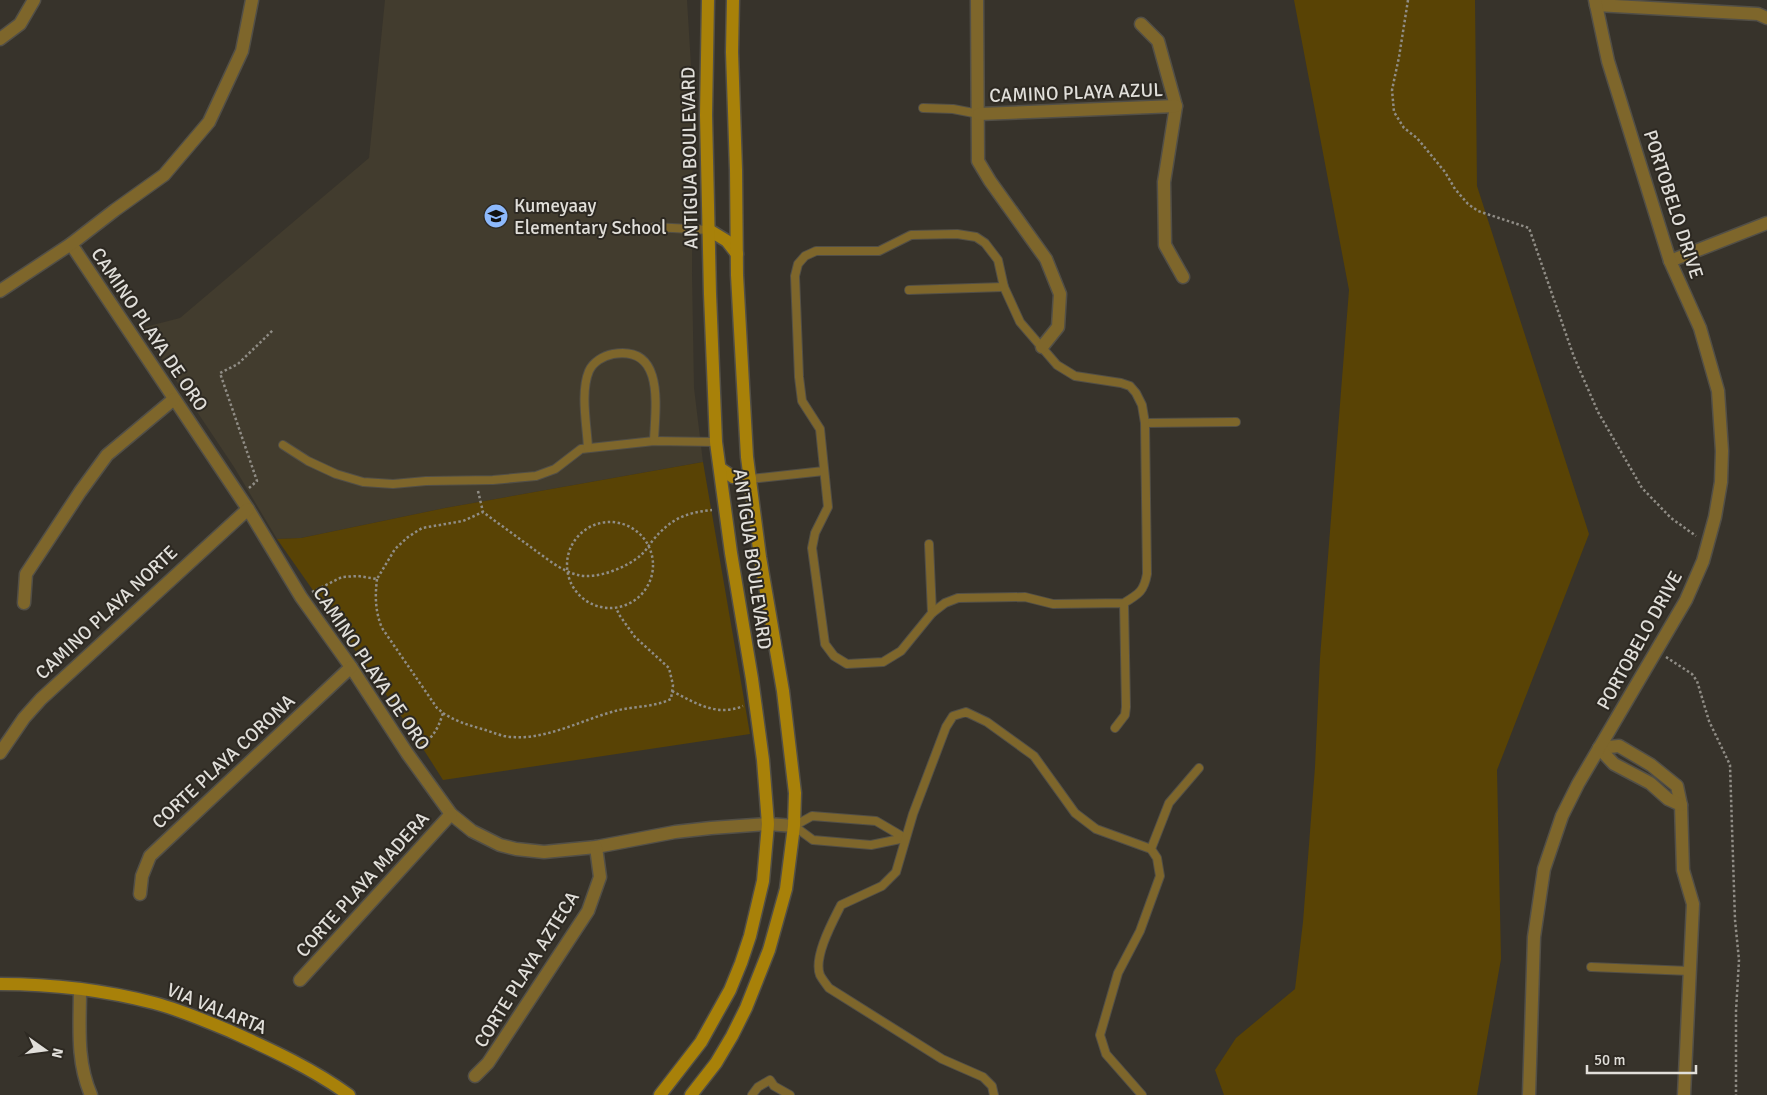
<svg xmlns="http://www.w3.org/2000/svg" width="1767" height="1095" font-family="Signika,sans-serif">
  <style>
    .built { fill: #423c2e }
    .green { fill: #594305 }
    .lines { fill: none; stroke-linecap: round; stroke-linejoin: round }
    .service-casing { stroke: #524f47; stroke-width: 10 }
    .minor-casing { stroke: #524f47; stroke-width: 15 }
    .tertiary-casing { stroke: #524f47; stroke-width: 15 }
    .secondary-casing { stroke: #524f47; stroke-width: 15 }
    .path { stroke: #908d86; stroke-width: 2.5; stroke-dasharray: 2.5 2.5; stroke-linecap: butt }
    .service { stroke: #7e662b; stroke-width: 8 }
    .minor { stroke: #7e662b; stroke-width: 12 }
    .tertiary { stroke: #7e662b; stroke-width: 12 }
    .secondary { stroke: #a88109; stroke-width: 12 }
    .labels { text-anchor: middle; stroke-width: 4; stroke-linejoin: round; paint-order: stroke }
    .street-label { font-size: 19px; fill: #e1dfda; stroke: #2d2922 }
    .poi-label { font-size: 19px; fill: #e1dfda; stroke: #2d2922; text-anchor: start }
  </style>
  <rect width="100%" height="100%" fill="#37332b"/>
  <polygon class="built" points="385,0 687,0 693,98 692,274 694,388 703,462 445,508 301,538 277,539 234,467 141,328 180,318 369,158"/>
  <g class="green">
    <polygon points="1294,0 1475,0 1477,186 1589,534 1497,770 1501,959 1477,1095 1224,1095 1215,1070 1236,1038 1295,989 1303,922 1315,767 1320,658 1349,290"/>
    <polygon points="703,462 750,734 443,780 413,733 277,539 301,538 445,508"/>
  </g>
  <g class="lines">
    <defs>
      <g id="service">
        <polyline points="923,108 953,109 979,114"/>
        <polyline points="654,227 709,230"/>
        <polyline points="909,290 1004,287"/>
        <polyline points="1145,423 1236,422"/>
        <polyline points="283,445 308,461 336,474 363,482 393,484 426,481 493,480 536,476 555,469 581,449 654,441 716,442"/>
        <path d="M588 448C587 426 580 392 589 371 593 362 603 356 613 354 666 345 655 409 654 441"/>
        <polyline points="750,479 824,471"/>
        <polyline points="929,544 932,613"/>
        <path d="M1115 728 1125 715 1126 707 1124 603C1139 594 1144 591 1147 574L1145 423 1142 405 1136 393 1130 386 1121 383 1075 376 1057 365 1020 322 1004 287 998 260 985 243 976 237 957 234 911 235 879 251H816L805 256 798 264 795 276 799 377 802 401 820 429 828 507 815 533 812 548 825 644 834 656 847 664 883 662 901 651 932 613 945 603 958 598 1025 597 1053 604 1124 603"/>
        <polygon points="812,816 876,821 905,838 871,845 813,840 794,826"/>
        <polyline points="1591,967 1690,971"/>
        <polyline points="752,1095 758,1087 770,1080 774,1086 790,1095"/>
        <path d="M994 1095 992 1086 983 1077 942 1059 829 988C826 984 822 979 820 975 813 957 833 921 841 905L882 886 896 872 913 814 946 727 953 716 966 712 987 722 1034 756 1075 813 1096 829 1151 849"/>
        <polyline points="1142,1095 1106,1054 1100,1035 1118,973 1140,931 1160,876 1157,858 1151,849 1169,803 1199,768"/>
      </g>
      <g id="minor">
        <polyline points="977,0 978,161 990,181 1046,259 1060,294 1058,327 1042,347"/>
        <polyline points="1596,5 1758,14 1767,18"/>
        <polyline points="1141,24 1158,41 1176,106 1164,182 1165,245 1183,277"/>
        <polyline points="0,39 20,24 34,0"/>
        <polyline points="979,114 1176,106"/>
        <polyline points="71,244 248,509 301,597 351,667 407,753 451,814 472,831 500,845 516,849 544,852 596,847 675,832 711,828 768,824 794,826"/>
        <polyline points="1670,261 1767,223"/>
        <polyline points="0,291 71,244 115,210 164,175 209,122 242,51 252,0"/>
        <polyline points="24,603 26,574 80,492 107,455 174,399"/>
        <polyline points="1599,748 1619,746 1651,765 1677,786 1681,805 1683,870 1693,904 1684,1095"/>
        <polyline points="1599,748 1614,764 1650,783 1668,799 1681,805"/>
        <polyline points="0,753 24,718 41,699 248,509"/>
        <polyline points="140,894 142,876 150,856 351,667"/>
        <polyline points="300,980 451,814"/>
        <path d="M80 989C80 1025 76 1061 91 1095"/>
        <polyline points="475,1076 488,1063 588,911 600,877 596,847"/>
      </g>
      <polyline id="tertiary" points="1529,1095 1534,937 1544,869 1562,816 1578,784 1686,600 1703,561 1715,517 1721,482 1722,451 1718,391 1700,328 1670,261 1608,61 1595,0"/>
      <g id="secondary">
        <polyline points="709,230 727,241 737,254"/>
        <polyline points="721,469 733,477 750,479"/>
        <path d="M0 984C51 984 104 990 154 1003 181 1010 206 1021 232 1032 272 1050 313 1069 349 1095"/>
        <polyline points="660,1095 701,1042 730,990 741,963 750,936 763,881 768,824 763,760 752,679 731,553 716,442 710,294 706,115 708,0"/>
        <polyline points="691,1095 716,1063 732,1036 746,1008 769,950 786,889 794,826 795,793 783,691 760,557 747,457 737,275 736,170 732,52 733,0"/>
      </g>
    </defs>
    <use href="#service" class="service-casing"/>
    <use href="#minor" class="minor-casing"/>
    <use href="#tertiary" class="tertiary-casing"/>
    <use href="#secondary" class="secondary-casing"/>
    <g class="path">
      <polyline points="1408,0 1399,57 1392,90 1394,112 1404,128 1417,138 1445,172 1455,189 1468,204 1478,211 1529,228 1574,357 1598,412 1642,488 1671,518 1696,536"/>
      <polyline points="249,488 257,481 220,373 238,364 273,330"/>
      <path d="M478 491 483 512C499 524 516 536 532 548 546 558 561 571 578 575 596 580 628 567 641 555 646 551 649 545 653 540 671 519 684 513 712 510"/>
      <circle cx="610" cy="565" r="43"/>
      <path d="M377 579C375 596 375 611 382 628L437 708 443 713C438 729 433 738 419 747"/>
      <polyline points="312,592 342,577 358,576 377,579 395,549 408,537 422,528 463,521 483,512"/>
      <polyline points="1666,657 1692,674 1697,681 1709,721 1730,765 1735,920 1739,960 1736,1011 1736,1095"/>
      <path d="M672 691C695 703 717 717 743 706"/>
      <path d="M443 713C455 721 468 725 482 729 489 731 496 734 504 736 543 743 582 719 619 710 637 706 655 707 671 699L673 685 669 668 635 637 620 616 616 608"/>
    </g>
    <use href="#service" class="service"/>
    <use href="#minor" class="minor"/>
    <use href="#tertiary" class="tertiary"/>
    <use href="#secondary" class="secondary"/>
  </g>
  <defs>
    <symbol id="school-disc" viewBox="-11 -11 22 22"><circle r="9.5" fill="#8db9fc" stroke="#2d2922"/><path d="M0-5L7-2L0 1L-7-2ZM-4 1L0 2.5L4 1V4Q0 6-4 4Z" fill="#111"/></symbol>
  </defs>
  <g fill-rule="evenodd">
    <use href="#school-disc" x="482" y="202" width="28" height="28"/>
  </g>
  <g class="labels">
    <g class="street-label">
      <text transform="translate(1076 92) rotate(-2)" y="7">CAMINO PLAYA AZUL</text>
      <text transform="translate(689 158) rotate(-91)" y="7">ANTIGUA BOULEVARD</text>
      <text transform="translate(1674 204) rotate(72)" y="7">PORTOBELO DRIVE</text>
      <text transform="translate(150 329) rotate(56)" y="7">CAMINO PLAYA DE ORO</text>
      <text transform="translate(753 559) rotate(82)" y="7">ANTIGUA BOULEVARD</text>
      <text transform="translate(106 612) rotate(-43)" y="7">CAMINO PLAYA NORTE</text>
      <text transform="translate(1639 640) rotate(-61)" y="7">PORTOBELO DRIVE</text>
      <text transform="translate(372 668) rotate(56)" y="7">CAMINO PLAYA DE ORO</text>
      <text transform="translate(223 761) rotate(-43)" y="7">CORTE PLAYA CORONA</text>
      <text transform="translate(362 884) rotate(-48)" y="7">CORTE PLAYA MADERA</text>
      <text transform="translate(526 969) rotate(-58)" y="7">CORTE PLAYA AZTECA</text>
      <text transform="translate(217 1008) rotate(22)" y="7">VIA VALARTA</text>
    </g>
    <g class="poi-label">
      <text x="514" y="212">Kumeyaay<tspan x="514" dy="22">Elementary School</tspan></text>
    </g>
  </g>
  <g transform="translate(45 1050) rotate(104)" stroke="#2d2922" stroke-width="4" paint-order="stroke">
  <path d="M0-4L9 19L0 12L-9 19Z" fill="#e1dfda"/>
  <text y="-8" font-size="14" font-weight="bold" text-anchor="middle" fill="#e1dfda">N</text>
  </g>
  <path d="M1587 1065v8h109v-8" fill="none" stroke="#e1dfda" stroke-width="2.5"/>
  <text x="1594" y="1065" font-size="15" fill="#e1dfda" stroke="#2d2922" stroke-width="4" paint-order="stroke">50 m</text>
</svg>
